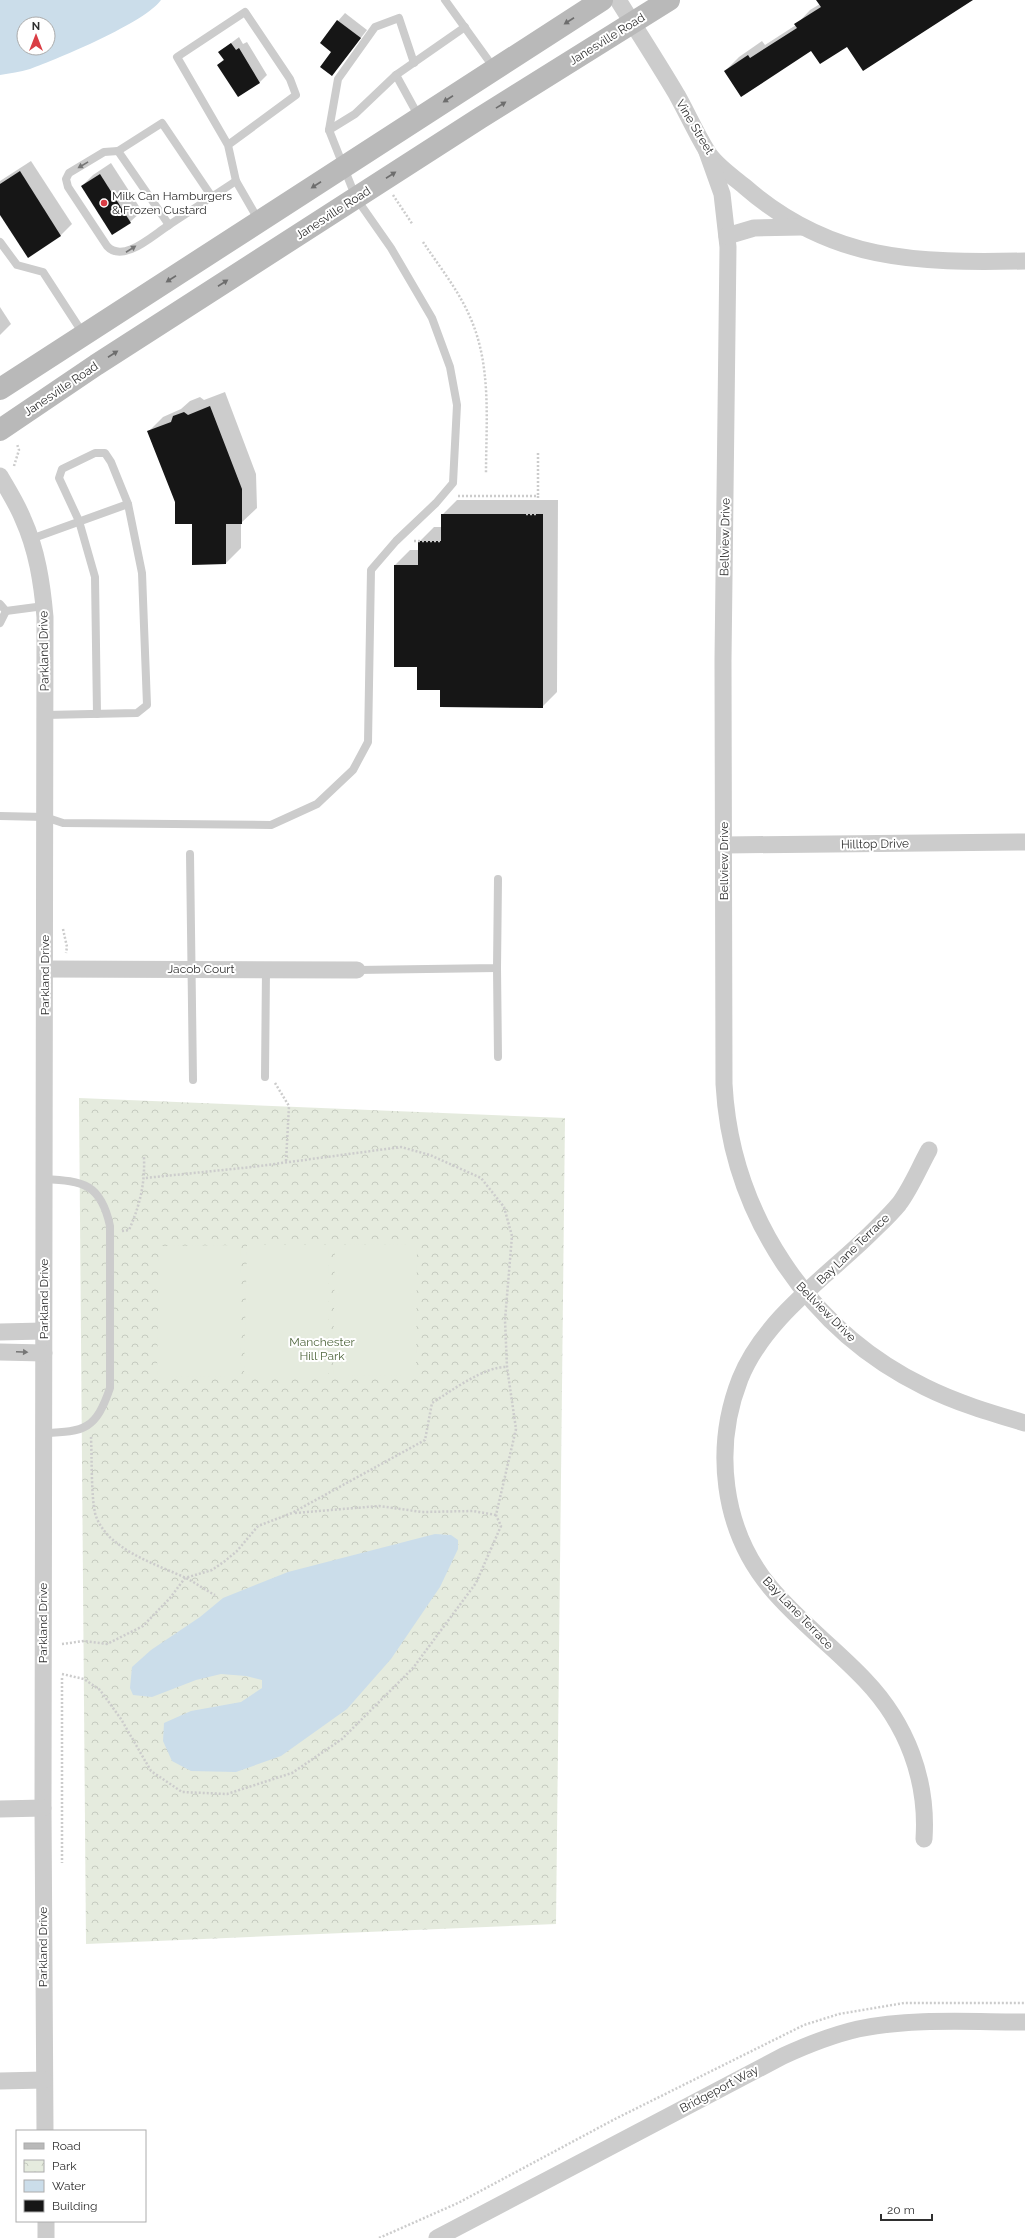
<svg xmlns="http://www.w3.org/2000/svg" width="1025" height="2238" font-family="Raleway,sans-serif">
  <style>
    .park { fill: url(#park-crowns) }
    .pitch { fill: #e5ebde }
    .water { fill: #cbddea; fill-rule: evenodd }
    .shadow { fill: #0003 }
    .building { fill: #161616 }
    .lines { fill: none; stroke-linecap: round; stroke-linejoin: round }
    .path { stroke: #ccc; stroke-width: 2.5; stroke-dasharray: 2 2; stroke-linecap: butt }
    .lane { stroke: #ccc; stroke-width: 8 }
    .street { stroke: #ccc; stroke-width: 17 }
    .secondary { stroke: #b9b9b9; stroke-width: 22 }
    .oneway { fill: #6d6d6d }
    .oneway2 { fill: #767676 }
    .poi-dot { fill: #da3d45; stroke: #fff; stroke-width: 1.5 }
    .labels { text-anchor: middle; stroke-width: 4; stroke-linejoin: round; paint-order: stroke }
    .street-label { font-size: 12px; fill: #2f2f2f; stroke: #fff }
    .poi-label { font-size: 12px; fill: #2f2f2f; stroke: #fff; text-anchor: start }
    .park-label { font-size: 12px; fill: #51683f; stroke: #fff }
  </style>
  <defs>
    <pattern id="park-crowns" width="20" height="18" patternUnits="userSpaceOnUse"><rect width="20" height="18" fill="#e5ebde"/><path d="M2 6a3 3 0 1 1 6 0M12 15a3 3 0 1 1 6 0" fill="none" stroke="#c5cabf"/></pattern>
  </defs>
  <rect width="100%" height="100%" fill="#fff"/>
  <polygon class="park" points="79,1098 565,1118 556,1924 86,1944"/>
  <g class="pitch">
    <polygon points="417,1244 416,1375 333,1376 335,1245"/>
    <polygon points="241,1245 240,1376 157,1377 159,1246"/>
    <polygon points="247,1245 329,1245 328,1376 244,1376"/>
  </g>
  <g class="water">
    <path d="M0 0H161C146 22 58 59 30 69 20 72 10 73 0 75ZM24 24H48V48H24Z"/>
    <polygon points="435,1534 451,1535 458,1540 458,1549 440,1587 391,1659 347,1709 281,1756 236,1772 191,1771 172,1761 163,1741 164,1723 191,1711 241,1702 262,1688 262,1680 246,1676 221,1674 196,1680 152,1697 133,1695 130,1688 132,1667 151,1650 200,1617 223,1598 288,1572"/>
  </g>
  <g class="shadow">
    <polygon points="818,0 972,0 847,45 812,50 725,71 739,57 762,41 765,45 796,25 810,10 820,4"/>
    <polygon points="345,13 367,30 332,75 332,52 338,21"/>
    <polygon points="239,37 243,44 247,42 267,75 259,83 218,65 224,59 219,52"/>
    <polygon points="31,161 72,224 61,235 28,256 0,213 0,181"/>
    <polygon points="111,163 142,211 130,222 82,186 93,175"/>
    <polygon points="0,307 11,324 0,335"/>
    <polygon points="225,392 256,474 257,508 241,523 241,548 226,563 176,502 148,432 163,417 181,409 190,401 200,397 204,400"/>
    <polygon points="457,500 558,500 557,692 542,707 441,689 418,666 395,565 410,550 419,550 419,542 434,527 442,527 442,515"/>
  </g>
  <g class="building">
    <polygon points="816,0 973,0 863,71 847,47 820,64 811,51 741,97 724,71 748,55 750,58 797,28 794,24 821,7"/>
    <polygon points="337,20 361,38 332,76 320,67 331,52 320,43"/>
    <polygon points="231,43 236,50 239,48 260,83 238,97 217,65 224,60 218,52"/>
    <polygon points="20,171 61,236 28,258 0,215 0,184"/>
    <polygon points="100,174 131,223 112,235 81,186"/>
    <polygon points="210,406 242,489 242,524 226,524 226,564 192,565 192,524 175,524 175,502 147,431 171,422 173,416 184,412 188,415"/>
    <polygon points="441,514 543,514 543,708 440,707 440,690 417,690 417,667 394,667 394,565 418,565 418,541 441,541"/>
  </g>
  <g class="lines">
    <g class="path">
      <polyline points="393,195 413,225"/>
      <path d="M423 242C439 266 459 291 470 317 492 366 486 422 486 474"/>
      <polyline points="538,453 538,496"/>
      <polyline points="14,466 19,450 17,444"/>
      <polyline points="458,496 538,496 538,514 524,514"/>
      <polyline points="414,541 441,541"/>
      <polyline points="63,929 67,947 66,953"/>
      <polyline points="275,1083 289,1106 286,1161"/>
      <path d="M122 1231 129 1230C140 1205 145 1184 144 1157"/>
      <path d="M91 1437C92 1457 91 1494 95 1513 105 1549 156 1564 186 1578 196 1583 205 1590 215 1595"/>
      <polyline points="295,1513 379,1506 422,1512 473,1511 496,1515"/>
      <path d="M62 1644 84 1641 107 1644 143 1626 170 1598 185 1578 212 1570 225 1561 237 1551 258 1526 292 1513 425 1440 432 1403C451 1391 485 1366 507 1367"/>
      <polyline points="62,1674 84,1679 100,1690 121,1719 151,1771 182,1792 227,1794 292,1773 342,1739 413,1668 476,1583 501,1526 496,1515 516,1429 507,1367 505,1320 512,1236 504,1207 481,1178 430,1155 401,1147 252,1167 145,1178"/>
      <polyline points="62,1678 62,1863"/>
      <polyline points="379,2238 458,2203 615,2119 804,2025 839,2014 904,2003 1025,2003"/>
    </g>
    <g class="lane">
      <polyline points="445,0 494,68"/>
      <polyline points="419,117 396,75 465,27"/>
      <polyline points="329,130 338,79 375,27 399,18 414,63"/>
      <polyline points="228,145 296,95 290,79 245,12 177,57 228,145 236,181 259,221"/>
      <path d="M118 151 104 152 69 173 66 179 68 187 107 246C123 264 153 235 169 225"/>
      <polyline points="212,197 162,123 118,151 169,225 236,181"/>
      <polyline points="0,242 17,265 43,272 84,335"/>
      <polyline points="31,539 128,504 142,573 147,705 137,713 45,715"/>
      <polyline points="0,604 6,611 44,606"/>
      <polyline points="0,623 6,611"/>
      <polyline points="97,714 95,577 79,521 59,478 62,469 95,453 105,453 111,462 128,504"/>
      <polyline points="0,816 45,817 63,823 271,825 317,804 353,770 368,742 371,570 396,541 436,503 453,483 457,405 450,367 432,318 391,248 356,198 329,130 355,114 396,75"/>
      <polyline points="190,854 193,1080"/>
      <polyline points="497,968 498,1057"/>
      <polyline points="357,970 497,968 498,879"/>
      <polyline points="265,1077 266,969"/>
      <path d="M44 1433C85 1432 96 1429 110 1388V1226C101 1184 84 1181 44 1179"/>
    </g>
    <g class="street">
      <path d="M618 0C638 32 658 63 677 95 687 113 696 133 707 151 715 165 732 176 744 186 831 262 916 263 1025 261"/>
      <path d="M707 152 722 194 728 247 723 660 724 1084C731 1213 808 1330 925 1387 957 1403 991 1413 1025 1423"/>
      <polyline points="727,236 754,228 802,227"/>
      <path d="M0 476C8 490 17 504 23 519 37 550 42 583 45 617L43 1808 45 2131"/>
      <polyline points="725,845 1025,842"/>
      <polyline points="45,969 357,970"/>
      <polyline points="0,1332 43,1331"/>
      <polyline points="0,1352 44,1353"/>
      <polyline points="0,1809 43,1808"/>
      <path d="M924 1839C928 1780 907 1724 865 1680 835 1648 798 1621 770 1587 722 1529 713 1448 740 1379 764 1319 825 1278 870 1234 879 1225 890 1215 899 1204 911 1188 919 1168 929 1150"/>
      <polyline points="0,2081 44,2080"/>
      <polyline points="46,2221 46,2238"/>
      <path d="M437 2238 783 2056C807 2045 832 2035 858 2029 911 2018 970 2022 1025 2022"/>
    </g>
    <g class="secondary">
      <polyline points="0,389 602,0"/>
      <polyline points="0,430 96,365 480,118 669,0"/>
    </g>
  </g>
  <defs><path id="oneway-solid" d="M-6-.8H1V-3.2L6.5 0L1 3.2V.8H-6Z"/></defs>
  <g class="oneway">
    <use href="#oneway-solid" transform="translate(569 21) rotate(147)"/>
    <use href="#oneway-solid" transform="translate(448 99) rotate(147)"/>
    <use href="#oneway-solid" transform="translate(501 105) rotate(-32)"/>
    <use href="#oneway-solid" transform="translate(391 175) rotate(-33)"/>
    <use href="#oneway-solid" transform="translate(316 185) rotate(147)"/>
    <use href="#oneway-solid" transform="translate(171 279) rotate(147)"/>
    <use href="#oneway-solid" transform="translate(223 283) rotate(-33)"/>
    <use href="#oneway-solid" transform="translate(113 354) rotate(-33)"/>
  </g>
  <g class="oneway2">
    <use href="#oneway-solid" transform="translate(83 165) rotate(149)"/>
    <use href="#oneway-solid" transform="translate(131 249) rotate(-33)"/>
    <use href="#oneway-solid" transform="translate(22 1352) rotate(3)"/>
  </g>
  <circle class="poi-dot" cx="104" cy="203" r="4"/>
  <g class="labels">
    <g class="street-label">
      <text transform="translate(607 39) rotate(-32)" y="4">Janesville Road</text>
      <text transform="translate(695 127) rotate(59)" y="4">Vine Street</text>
      <text transform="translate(333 213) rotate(-33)" y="4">Janesville Road</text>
      <text transform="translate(61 389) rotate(-34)" y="4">Janesville Road</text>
      <text transform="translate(725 537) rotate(-89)" y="4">Bellview Drive</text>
      <text transform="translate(44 651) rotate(-91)" y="4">Parkland Drive</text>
      <text transform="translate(875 844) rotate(-1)" y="4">Hilltop Drive</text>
      <text transform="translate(724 861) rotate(-90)" y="4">Bellview Drive</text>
      <text x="201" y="973">Jacob Court</text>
      <text transform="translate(45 975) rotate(-90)" y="4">Parkland Drive</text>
      <text transform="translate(853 1249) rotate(-44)" y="4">Bay Lane Terrace</text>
      <text transform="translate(44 1299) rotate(-90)" y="4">Parkland Drive</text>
      <text transform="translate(826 1312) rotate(45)" y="4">Bellview Drive</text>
      <text transform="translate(798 1613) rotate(46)" y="4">Bay Lane Terrace</text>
      <text transform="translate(43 1623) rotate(-90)" y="4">Parkland Drive</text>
      <text transform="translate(43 1947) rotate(-90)" y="4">Parkland Drive</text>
      <text transform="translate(719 2089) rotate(-28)" y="4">Bridgeport Way</text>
    </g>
    <g class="poi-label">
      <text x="112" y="200">Milk Can Hamburgers<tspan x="112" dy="14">&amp; Frozen Custard</tspan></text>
    </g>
    <g class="park-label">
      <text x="322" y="1346">Manchester<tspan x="322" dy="14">Hill Park</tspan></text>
    </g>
  </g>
  <rect x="16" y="2130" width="130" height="92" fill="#ffffff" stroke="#acacac"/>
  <rect x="24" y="2143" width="20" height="6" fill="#b9b9b9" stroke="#acacac"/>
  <text x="52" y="2150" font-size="12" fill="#2f2f2f">Road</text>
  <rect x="24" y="2160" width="20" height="12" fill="url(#park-crowns)" stroke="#acacac"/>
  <text x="52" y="2170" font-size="12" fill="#2f2f2f">Park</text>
  <rect x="24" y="2180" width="20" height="12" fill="#cbddea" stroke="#acacac"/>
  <text x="52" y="2190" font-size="12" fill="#2f2f2f">Water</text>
  <rect x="24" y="2200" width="20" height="12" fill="#161616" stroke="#acacac"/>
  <text x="52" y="2210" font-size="12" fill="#2f2f2f">Building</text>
  <g transform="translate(36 36)"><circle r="19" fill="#ffffff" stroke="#acacac"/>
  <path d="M0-3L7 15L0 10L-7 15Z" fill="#da3d45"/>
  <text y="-6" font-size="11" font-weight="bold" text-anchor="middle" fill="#2f2f2f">N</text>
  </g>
  <path d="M881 2214v6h51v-6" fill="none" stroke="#2f2f2f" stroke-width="2"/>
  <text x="887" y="2214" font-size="12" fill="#2f2f2f" stroke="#ffffff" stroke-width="3" paint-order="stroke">20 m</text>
</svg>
